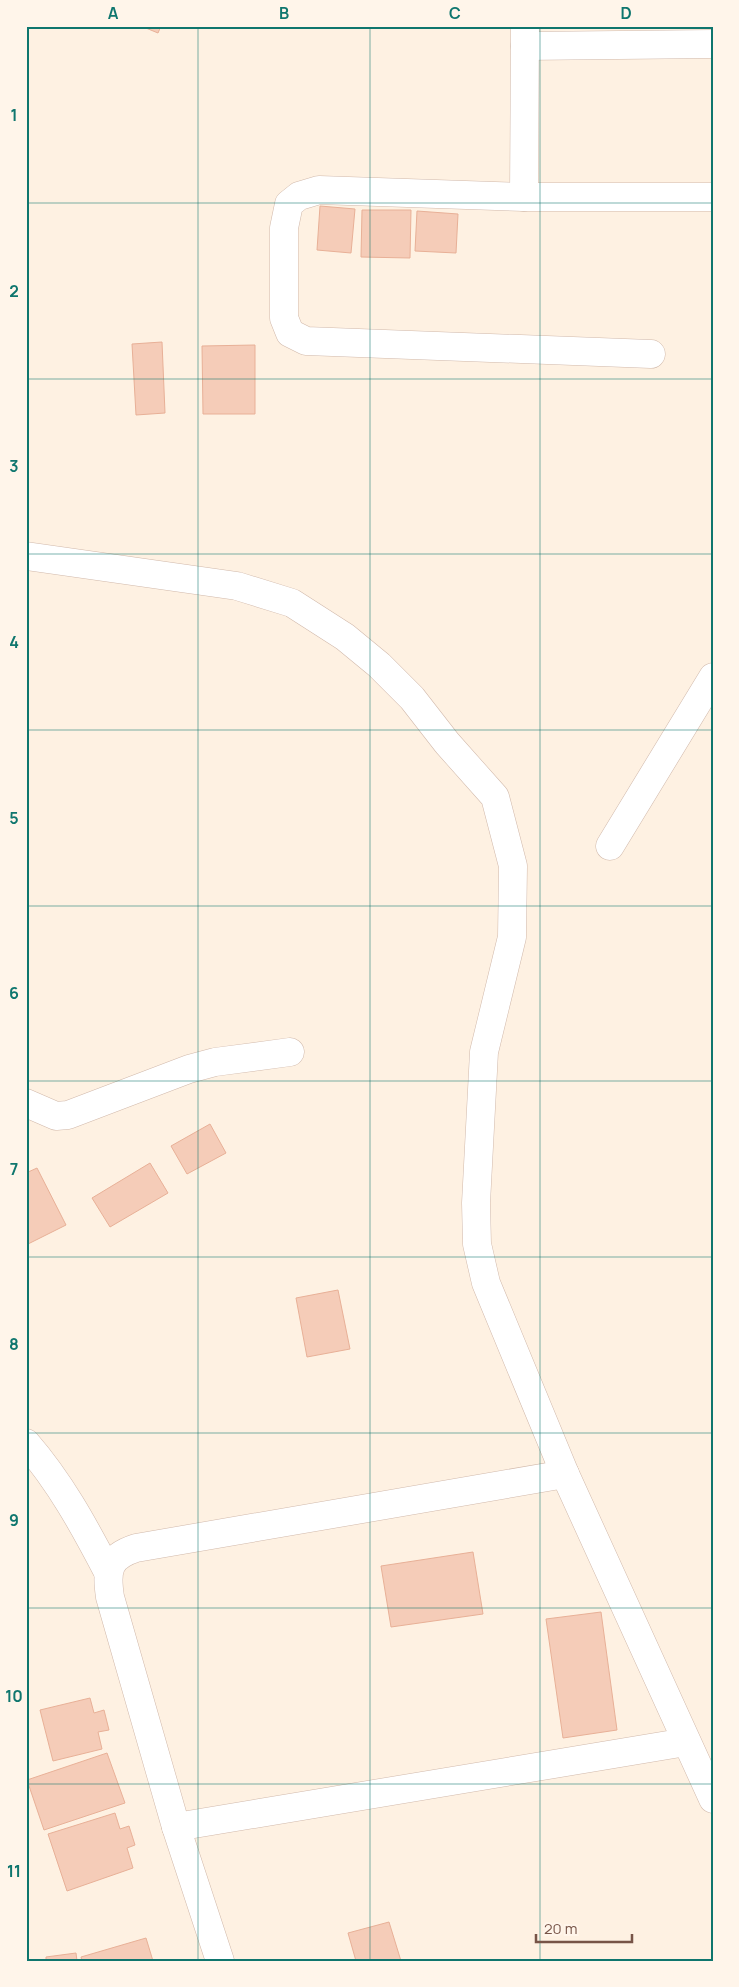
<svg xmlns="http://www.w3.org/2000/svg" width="739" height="1987" font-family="Manrope,sans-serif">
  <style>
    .building { fill: #f5ccb8; stroke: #e8b097 }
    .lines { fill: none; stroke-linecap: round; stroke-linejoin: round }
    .minor-casing { stroke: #d1b9ab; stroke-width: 29 }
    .minor { stroke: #fff; stroke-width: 28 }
    .grid { fill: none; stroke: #0f766e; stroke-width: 1; stroke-opacity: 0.55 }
    .neatline { fill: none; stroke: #0f766e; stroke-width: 2 }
    .grid-label { font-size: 16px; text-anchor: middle; font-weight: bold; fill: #0f766e }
  </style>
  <rect width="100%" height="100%" fill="#fef1e2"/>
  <g class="building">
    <polygon points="141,26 161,26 158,33"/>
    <polygon points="320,206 355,209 351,253 317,250"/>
    <polygon points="362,210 411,210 410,258 361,257"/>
    <polygon points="417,211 458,214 456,253 415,251"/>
    <polygon points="162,342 165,413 136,415 132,344"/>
    <polygon points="255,345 255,414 203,414 202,346"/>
    <polygon points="210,1124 226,1153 187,1174 171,1146"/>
    <polygon points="150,1163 168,1193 110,1227 92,1198"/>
    <polygon points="37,1168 66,1225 26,1245 26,1173"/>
    <polygon points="338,1290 350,1349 307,1357 296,1298"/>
    <polygon points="473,1552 483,1614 391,1627 381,1566"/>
    <polygon points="601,1612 617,1730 563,1738 546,1619"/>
    <polygon points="90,1698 94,1713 104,1710 109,1730 98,1732 102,1749 53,1761 40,1710"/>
    <polygon points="107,1753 125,1803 44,1830 27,1780"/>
    <polygon points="115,1813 120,1829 129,1826 135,1845 127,1848 133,1868 67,1891 48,1834"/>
    <polygon points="389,1922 401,1961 356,1961 348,1933"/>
    <polygon points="146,1938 153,1961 82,1961 81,1957"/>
    <polygon points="76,1953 77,1961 46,1961 46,1957"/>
  </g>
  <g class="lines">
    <defs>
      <g id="minor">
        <polyline points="525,46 713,44"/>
        <polyline points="524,197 525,26"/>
        <polyline points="651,354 306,341 290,333 284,318 284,228 289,204 299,196 319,190 524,197 713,197"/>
        <polyline points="26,556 237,586 292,603 345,637 379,665 412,698 447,743 495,797 513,866 512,937 484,1052 476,1203 477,1244 486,1283 565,1474 713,1799"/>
        <polyline points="610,846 713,677"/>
        <polyline points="26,1103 56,1116 68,1115 189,1069 215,1062 290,1052"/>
        <path d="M26 1443C60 1482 84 1526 108 1572"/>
        <polyline points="176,1827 686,1742"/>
        <path d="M220 1961 176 1827 110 1597C106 1570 108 1557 136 1548L565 1474"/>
      </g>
    </defs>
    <use href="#minor" class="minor-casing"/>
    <use href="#minor" class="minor"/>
  </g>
  <path class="grid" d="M198 26V1961M370 26V1961M540 26V1961M26 203H713M26 379H713M26 554H713M26 730H713M26 906H713M26 1081H713M26 1257H713M26 1433H713M26 1608H713M26 1784H713"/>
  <rect width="739" height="1987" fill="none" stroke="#fff5ea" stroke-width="55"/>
  <path d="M536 1934v8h96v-8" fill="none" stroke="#775447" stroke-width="2.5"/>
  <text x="544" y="1934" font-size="15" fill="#775447" stroke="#fff5ea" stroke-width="4" paint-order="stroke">20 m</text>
  <rect x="28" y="28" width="684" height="1932" class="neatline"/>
  <g class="grid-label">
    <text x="113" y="19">A</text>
    <text x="284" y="19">B</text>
    <text x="455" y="19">C</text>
    <text x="626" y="19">D</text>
    <text x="14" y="121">1</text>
    <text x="14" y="297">2</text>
    <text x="14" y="472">3</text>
    <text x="14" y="648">4</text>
    <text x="14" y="824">5</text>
    <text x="14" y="999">6</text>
    <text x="14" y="1175">7</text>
    <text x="14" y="1350">8</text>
    <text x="14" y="1526">9</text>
    <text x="14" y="1702">10</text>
    <text x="14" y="1877">11</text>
  </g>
</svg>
